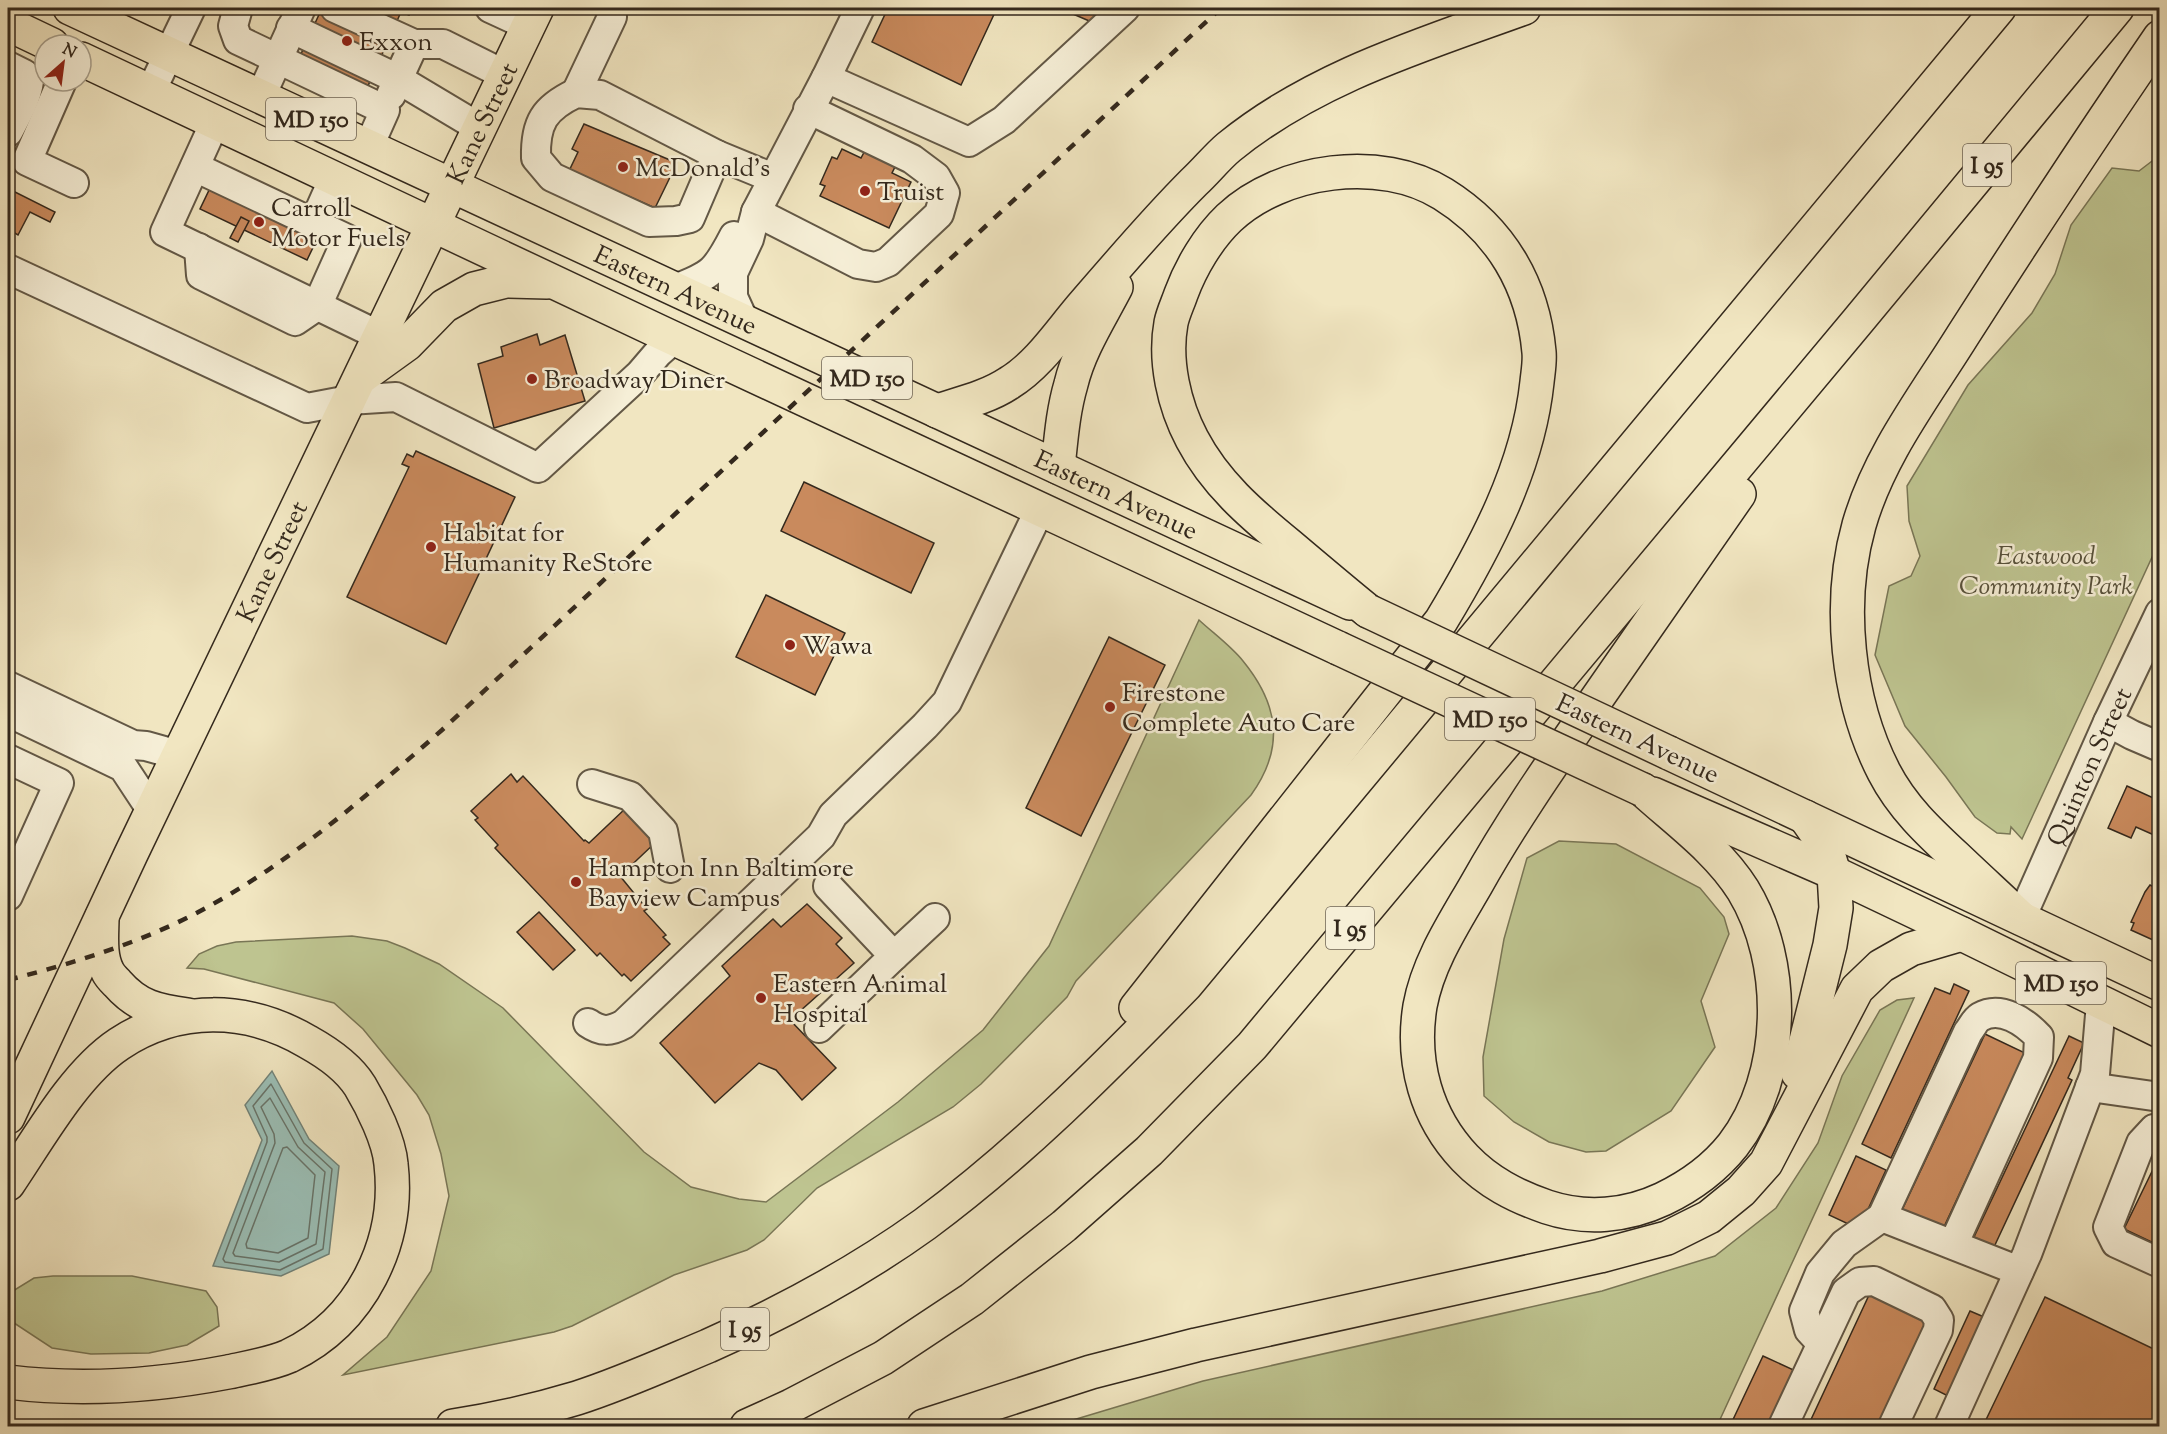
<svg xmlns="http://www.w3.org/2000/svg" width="2167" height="1434" font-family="'Sorts Mill Goudy',serif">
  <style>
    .green { fill: #bec490; stroke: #797656; stroke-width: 1.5 }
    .water { fill: #9bbfb6; stroke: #728379; stroke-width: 1.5 }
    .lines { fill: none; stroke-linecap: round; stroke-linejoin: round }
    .shore { stroke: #68746a; stroke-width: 1.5 }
    .building { fill: #c98a5d; stroke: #34291d; stroke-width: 1.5 }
    .minor-casing { stroke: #635846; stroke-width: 32 }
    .major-casing { stroke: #34291d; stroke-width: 36 }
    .highway-casing { stroke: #34291d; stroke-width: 36 }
    .minor { stroke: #f6efd7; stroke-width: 28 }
    .major { stroke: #f1e6c1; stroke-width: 33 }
    .highway { stroke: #f1e6c1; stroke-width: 33 }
    .rail { stroke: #34291d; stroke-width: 4.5; stroke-dasharray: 10 10; stroke-linecap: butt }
    .major-bridge-casing { stroke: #34291d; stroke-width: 36; stroke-linecap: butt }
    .major-bridge { stroke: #f1e6c1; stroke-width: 33 }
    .poi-dot { fill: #8f2418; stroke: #f6efd7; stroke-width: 2 }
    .labels { text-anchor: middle; stroke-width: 5; stroke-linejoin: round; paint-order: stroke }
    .shield { fill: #f6efd7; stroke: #6e6455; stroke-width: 1.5 }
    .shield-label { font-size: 24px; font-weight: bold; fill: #34291d }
    .poi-label { font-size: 26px; fill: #34291d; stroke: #f6efd7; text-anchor: start }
    .street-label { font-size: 26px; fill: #34291d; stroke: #f6efd7 }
    .park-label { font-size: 26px; font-style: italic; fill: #56503a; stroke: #f6efd7 }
  </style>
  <rect width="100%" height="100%" fill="#f1e6c1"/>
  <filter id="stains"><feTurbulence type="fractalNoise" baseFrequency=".00333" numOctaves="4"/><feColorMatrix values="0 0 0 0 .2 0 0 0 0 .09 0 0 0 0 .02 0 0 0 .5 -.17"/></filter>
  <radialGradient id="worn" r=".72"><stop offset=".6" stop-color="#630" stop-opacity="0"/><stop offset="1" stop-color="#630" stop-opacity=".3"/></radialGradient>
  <g class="green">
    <polygon points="2159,115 2159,542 2022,839 2011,827 2010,834 1997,833 1975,817 1946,777 1905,726 1875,655 1889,586 1911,576 1920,556 1909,521 1907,486 1968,385 2032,313 2055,274 2071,225 2112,168 2139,171 2156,158 2154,122"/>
    <path d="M1199 620C1213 633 1231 646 1243 661 1279 705 1285 748 1251 795L1076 981 1067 997 981 1084 953 1107 817 1188 764 1240 747 1250 674 1275 572 1326 554 1332 343 1375 387 1337 431 1271 449 1196 441 1154 429 1115 417 1095 363 1029 334 1003 204 969 187 968 199 954 217 946 236 942 352 936 387 941 405 948 439 964 503 1008 644 1152 691 1187 739 1199 766 1202 898 1102 983 1030 1049 946Z"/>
    <polygon points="1559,841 1616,844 1700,888 1724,917 1729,934 1701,1001 1715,1047 1671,1111 1606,1151 1586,1152 1549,1142 1514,1122 1484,1096 1483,1057 1504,939 1527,858"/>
    <polygon points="1914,998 1717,1426 1053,1426 1203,1381 1602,1291 1715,1256 1776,1208 1818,1143 1842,1076 1880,1010 1897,1000"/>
    <polygon points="53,1276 132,1276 206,1291 217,1307 219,1326 187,1345 149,1353 91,1354 52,1348 8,1319 8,1294 34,1278"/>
  </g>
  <polygon class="water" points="272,1071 309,1139 339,1166 329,1254 281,1276 213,1266 262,1140 245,1105"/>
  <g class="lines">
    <g class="shore">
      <polygon points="271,1084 304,1143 332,1169 323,1249 280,1270 225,1262 223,1259 267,1142 267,1137 253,1106"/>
      <polygon points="270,1098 298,1147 325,1172 316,1244 279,1262 235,1256 233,1253 275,1143 274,1134 261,1107"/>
      <polygon points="287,1147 315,1175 308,1238 278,1253 247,1248 246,1244 283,1148"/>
    </g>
  </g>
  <g class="building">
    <polygon points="322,8 391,8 401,12 363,97 295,67"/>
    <polygon points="391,8 412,8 409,15"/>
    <polygon points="888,8 997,8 961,85 872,42"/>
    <polygon points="1059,8 1103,8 1094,23"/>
    <polygon points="584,124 677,163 655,208 628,196 627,198 569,171 578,152 572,149"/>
    <polygon points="868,145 899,159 892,173 911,182 889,228 820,196 825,186 820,184 832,157 837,159 842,149 861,158"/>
    <polygon points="212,184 319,235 307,260 200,209"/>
    <polygon points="11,190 55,212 50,222 30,212 18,235 8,229 8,196"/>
    <polygon points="241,217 249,221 238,242 230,238"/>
    <polygon points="537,334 540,345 565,335 585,401 494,428 478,364 503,356 501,347"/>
    <polygon points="416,451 515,497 446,644 347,597 409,467 402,464 407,454 413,457"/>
    <polygon points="804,482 934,543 911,593 781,531"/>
    <polygon points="766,595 845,633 815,695 736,657"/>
    <polygon points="1109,637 1165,665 1081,836 1026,808"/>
    <polygon points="511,774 517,782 523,776 584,841 585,840 589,843 627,807 658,840 620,876 647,909 644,911 666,935 663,937 670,944 631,981 624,974 622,976 600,953 597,956 495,848 498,845 475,820 478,818 471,811"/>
    <polygon points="2127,786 2160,801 2160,831 2157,830 2154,835 2136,827 2131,838 2108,828"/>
    <polygon points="2157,880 2160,881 2160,934 2156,934 2153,940 2131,930 2134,923 2131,922 2145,892 2150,885 2154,887"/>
    <polygon points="807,904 842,938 836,944 854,963 790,1020 836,1068 802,1100 776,1070 759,1063 715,1103 660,1043 730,976 722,966 773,919 781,927"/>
    <polygon points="539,912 575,950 553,970 517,932"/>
    <polygon points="1954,984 1969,991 1891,1158 1862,1144 1935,988 1950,994"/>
    <polygon points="1985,1034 2025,1053 1943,1229 1902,1210"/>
    <polygon points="2069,1036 2084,1043 2068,1078 2072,1080 1994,1247 1974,1237"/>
    <polygon points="2160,1155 2160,1246 2124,1229"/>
    <polygon points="1856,1156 1886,1170 1859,1229 1829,1215"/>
    <polygon points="1870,1293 1930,1321 1881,1426 1808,1426"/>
    <polygon points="2045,1297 2160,1352 2160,1426 1983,1426"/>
    <polygon points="1970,1311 1991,1320 1954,1399 1934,1389"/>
    <polygon points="1763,1356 1798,1372 1772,1426 1730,1426"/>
  </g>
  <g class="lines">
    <defs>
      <g id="minor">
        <polyline points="238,8 233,26 238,40 385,110 369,146"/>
        <polyline points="335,8 414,44 398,79 480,128"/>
        <polyline points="490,8 529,26"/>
        <polyline points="291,28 398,79 391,95"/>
        <polyline points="414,44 443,44 505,75"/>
        <path d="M8 66 24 74 29 81C27 98 16 117 8 132"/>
        <polyline points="826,78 860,8"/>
        <polyline points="62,81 27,161 74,183"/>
        <polyline points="151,91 191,8"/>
        <path d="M576 93 600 95 717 155 690 218 676 221 649 222 552 177 536 158C535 123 544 108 576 93Z"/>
        <polyline points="576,93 612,17"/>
        <polyline points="261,96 301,8"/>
        <polyline points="215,122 165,232 380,336"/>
        <polyline points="717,155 773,178"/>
        <polyline points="195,167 347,239 317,306 295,321 201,275 199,248"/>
        <polyline points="756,212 858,264 876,267 888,262 939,214 945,193 936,177 912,159 808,109"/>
        <polyline points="314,223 334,178"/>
        <polyline points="8,269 307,408 349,400 396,397 538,468 640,374 658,353 675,338"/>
        <path d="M675 289C712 275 716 271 734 236"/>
        <polyline points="744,321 733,297 733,273 749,239 756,212 826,78 969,142 1004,120 1125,8"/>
        <polyline points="8,686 133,745 146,746 178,755"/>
        <polyline points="8,712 123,767 152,811"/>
        <polyline points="2108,722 2132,735 2160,747"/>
        <polyline points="8,759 59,783 8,896"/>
        <polyline points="592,784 630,796 663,831 670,868"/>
        <path id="s1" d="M2021 918 2108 722 2160 613"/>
        <polyline points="894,956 935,918"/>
        <path d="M588 1023C601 1032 610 1032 624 1024L821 836 833 815 925 726 947 702 1040 509"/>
        <polyline points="819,1028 894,956 828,886"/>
        <polyline points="2090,1087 2160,1097"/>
        <polyline points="2160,1129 2154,1129 2141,1143 2108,1227 2116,1243 2160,1263"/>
        <path d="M1953 1245 2038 1058 2039 1037C2025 1022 2001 1005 1980 1017 1975 1020 1972 1027 1968 1032L1882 1217 2019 1271"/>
        <polyline points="1821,1343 1809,1330 1804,1311 1820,1273 1844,1244 1882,1217"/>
        <polyline points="1783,1426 1846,1292 1860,1282 1874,1281 1932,1309 1939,1320 1938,1330 1893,1426"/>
        <polyline points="1949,1426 2027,1254 2095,1074 2101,1003"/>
      </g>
      <g id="major">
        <path id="s2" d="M70 8 1350 603"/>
        <polyline points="8,24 52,45"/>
        <polyline points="81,59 662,333 1338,648"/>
        <polyline points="364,375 407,344 444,306 474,289 506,281 547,282"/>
        <polyline points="1669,753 2160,984"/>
        <polyline points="1653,794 1834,873 1962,934 2160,1031"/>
        <path id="s3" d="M8 1117 131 854 537 8"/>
      </g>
      <g id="highway">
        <path d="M937 411C962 403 988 397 1009 383 1037 366 1058 335 1078 311 1116 267 1153 223 1194 182 1206 171 1217 157 1229 147 1315 77 1422 45 1524 8"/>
        <path d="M1058 467C1061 439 1063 411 1071 384 1079 350 1100 318 1116 287"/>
        <path d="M1643 790C1677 821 1718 850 1743 890 1787 962 1786 1076 1733 1145 1714 1169 1690 1186 1663 1199 1627 1216 1586 1220 1547 1207 1515 1196 1488 1182 1465 1158 1426 1117 1411 1062 1420 1006 1428 962 1454 923 1476 885 1513 819 1556 758 1598 697 1645 629 1692 561 1739 494"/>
        <path d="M102 917C102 934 99 956 108 972 110 976 114 980 117 983 138 1007 157 1011 188 1015"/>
        <path d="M2021 918C2000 898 1978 878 1957 858 1929 832 1902 807 1884 772 1847 700 1837 603 1859 525 1879 455 1925 396 1963 335 2027 235 2092 136 2160 37"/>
        <path d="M1136 1008 1441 621C1485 548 1528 468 1537 382 1538 372 1540 362 1539 352 1533 285 1501 230 1443 194 1381 155 1281 169 1229 218 1208 238 1191 267 1181 294 1178 303 1173 313 1171 323 1164 361 1174 405 1192 439 1215 483 1251 514 1289 545 1315 567 1341 589 1368 611"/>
        <polyline points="1798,1073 1830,945 1836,908 1834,873 1826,847 1805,817"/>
        <path d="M8 1184C38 1140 74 1074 119 1044 178 1005 247 1006 308 1042 326 1052 348 1067 360 1086 372 1106 389 1140 391 1164 400 1242 362 1321 289 1356 271 1364 247 1368 228 1372 155 1386 81 1391 8 1382"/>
        <path d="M453 1426C494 1420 537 1410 577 1398 621 1384 665 1364 708 1346 784 1312 857 1273 925 1224 1020 1154 1103 1070 1186 985L1999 8"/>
        <polyline points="747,1426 791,1406 883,1358 972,1299 1064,1226 1149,1151 1252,1046 1857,322 2117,8"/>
        <polyline points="924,1426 1091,1372 1196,1345 1600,1256 1667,1238 1709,1217 1741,1191 1766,1163 1857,989 1881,966 1911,949 1962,934"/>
      </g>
    </defs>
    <use href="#minor" class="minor-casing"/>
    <use href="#major" class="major-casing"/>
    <use href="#highway" class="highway-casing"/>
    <use href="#minor" class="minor"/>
    <use href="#major" class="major"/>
    <use href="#highway" class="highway"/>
    <path class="rail" d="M8 980C78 962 150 940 213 904 297 857 370 793 442 730L1221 8"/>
    <defs>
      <g id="major-bridge">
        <polyline points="1368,611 1669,753"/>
        <polyline points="1338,648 1643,790"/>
      </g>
    </defs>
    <use href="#major-bridge" class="major-bridge-casing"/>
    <use href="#major-bridge" class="major-bridge"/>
  </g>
  <g class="poi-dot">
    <circle cx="347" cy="41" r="6"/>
    <circle cx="623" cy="167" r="6"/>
    <circle cx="865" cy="191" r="6"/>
    <circle cx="259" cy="222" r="6"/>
    <circle cx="532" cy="379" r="6"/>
    <circle cx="431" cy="547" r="6"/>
    <circle cx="790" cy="645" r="6"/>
    <circle cx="1110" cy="707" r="6"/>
    <circle cx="576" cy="882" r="6"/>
    <circle cx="761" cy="998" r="6"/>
  </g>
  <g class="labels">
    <g class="shield">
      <rect x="266" y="98" width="90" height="42" rx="4.5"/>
      <rect x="1963" y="144" width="48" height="42" rx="4.5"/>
      <rect x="822" y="357" width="90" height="42" rx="4.5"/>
      <rect x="1445" y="698" width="90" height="42" rx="4.5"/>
      <rect x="1326" y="907" width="48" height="42" rx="4.5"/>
      <rect x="2016" y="962" width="90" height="42" rx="4.5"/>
      <rect x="721" y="1308" width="48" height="42" rx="4.5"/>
    </g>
    <g class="shield-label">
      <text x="311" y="127">MD 150</text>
      <text x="1987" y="173">I 95</text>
      <text x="867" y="386">MD 150</text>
      <text x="1490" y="727">MD 150</text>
      <text x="1350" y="936">I 95</text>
      <text x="2061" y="991">MD 150</text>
      <text x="745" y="1337">I 95</text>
    </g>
    <g class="poi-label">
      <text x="359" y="50">Exxon</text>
      <text x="635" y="176">McDonald's</text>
      <text x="877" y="200">Truist</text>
      <text x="271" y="216">Carroll<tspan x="271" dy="30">Motor Fuels</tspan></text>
      <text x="544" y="388">Broadway Diner</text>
      <text x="443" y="541">Habitat for<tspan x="443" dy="30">Humanity ReStore</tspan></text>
      <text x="802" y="654">Wawa</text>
      <text x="1122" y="701">Firestone<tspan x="1122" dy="30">Complete Auto Care</tspan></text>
      <text x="588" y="876">Hampton Inn Baltimore<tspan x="588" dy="30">Bayview Campus</tspan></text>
      <text x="773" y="992">Eastern Animal<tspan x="773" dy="30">Hospital</tspan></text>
    </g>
    <g class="street-label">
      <text dy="9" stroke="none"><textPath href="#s3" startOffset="1101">Kane Street</textPath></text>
      <text dy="9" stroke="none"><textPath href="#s2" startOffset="668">Eastern Avenue</textPath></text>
      <text dy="9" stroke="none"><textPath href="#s2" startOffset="1154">Eastern Avenue</textPath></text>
      <text dy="9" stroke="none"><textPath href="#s3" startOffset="615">Kane Street</textPath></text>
      <text transform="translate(1638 738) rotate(25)" y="9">Eastern Avenue</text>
      <text dy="9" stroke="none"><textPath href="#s1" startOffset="166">Quinton Street</textPath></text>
    </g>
    <g class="park-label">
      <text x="2046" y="564">Eastwood<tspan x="2046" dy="30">Community Park</tspan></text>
    </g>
  </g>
  <rect width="2167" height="1434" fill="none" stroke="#f1e6c1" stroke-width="30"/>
  <rect x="9" y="9" width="2149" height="1416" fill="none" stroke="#34291d" stroke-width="3"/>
  <rect x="15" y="15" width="2137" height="1404" fill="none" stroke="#34291d" stroke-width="1.5"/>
  <g transform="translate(63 63) rotate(28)"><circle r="28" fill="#f6efd7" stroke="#a8a08d" stroke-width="1.5"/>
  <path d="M0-4.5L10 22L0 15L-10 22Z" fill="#8f2418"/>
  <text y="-9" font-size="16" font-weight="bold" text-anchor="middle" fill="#34291d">N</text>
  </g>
  <rect width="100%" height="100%" filter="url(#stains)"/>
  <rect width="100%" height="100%" fill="url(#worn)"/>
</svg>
